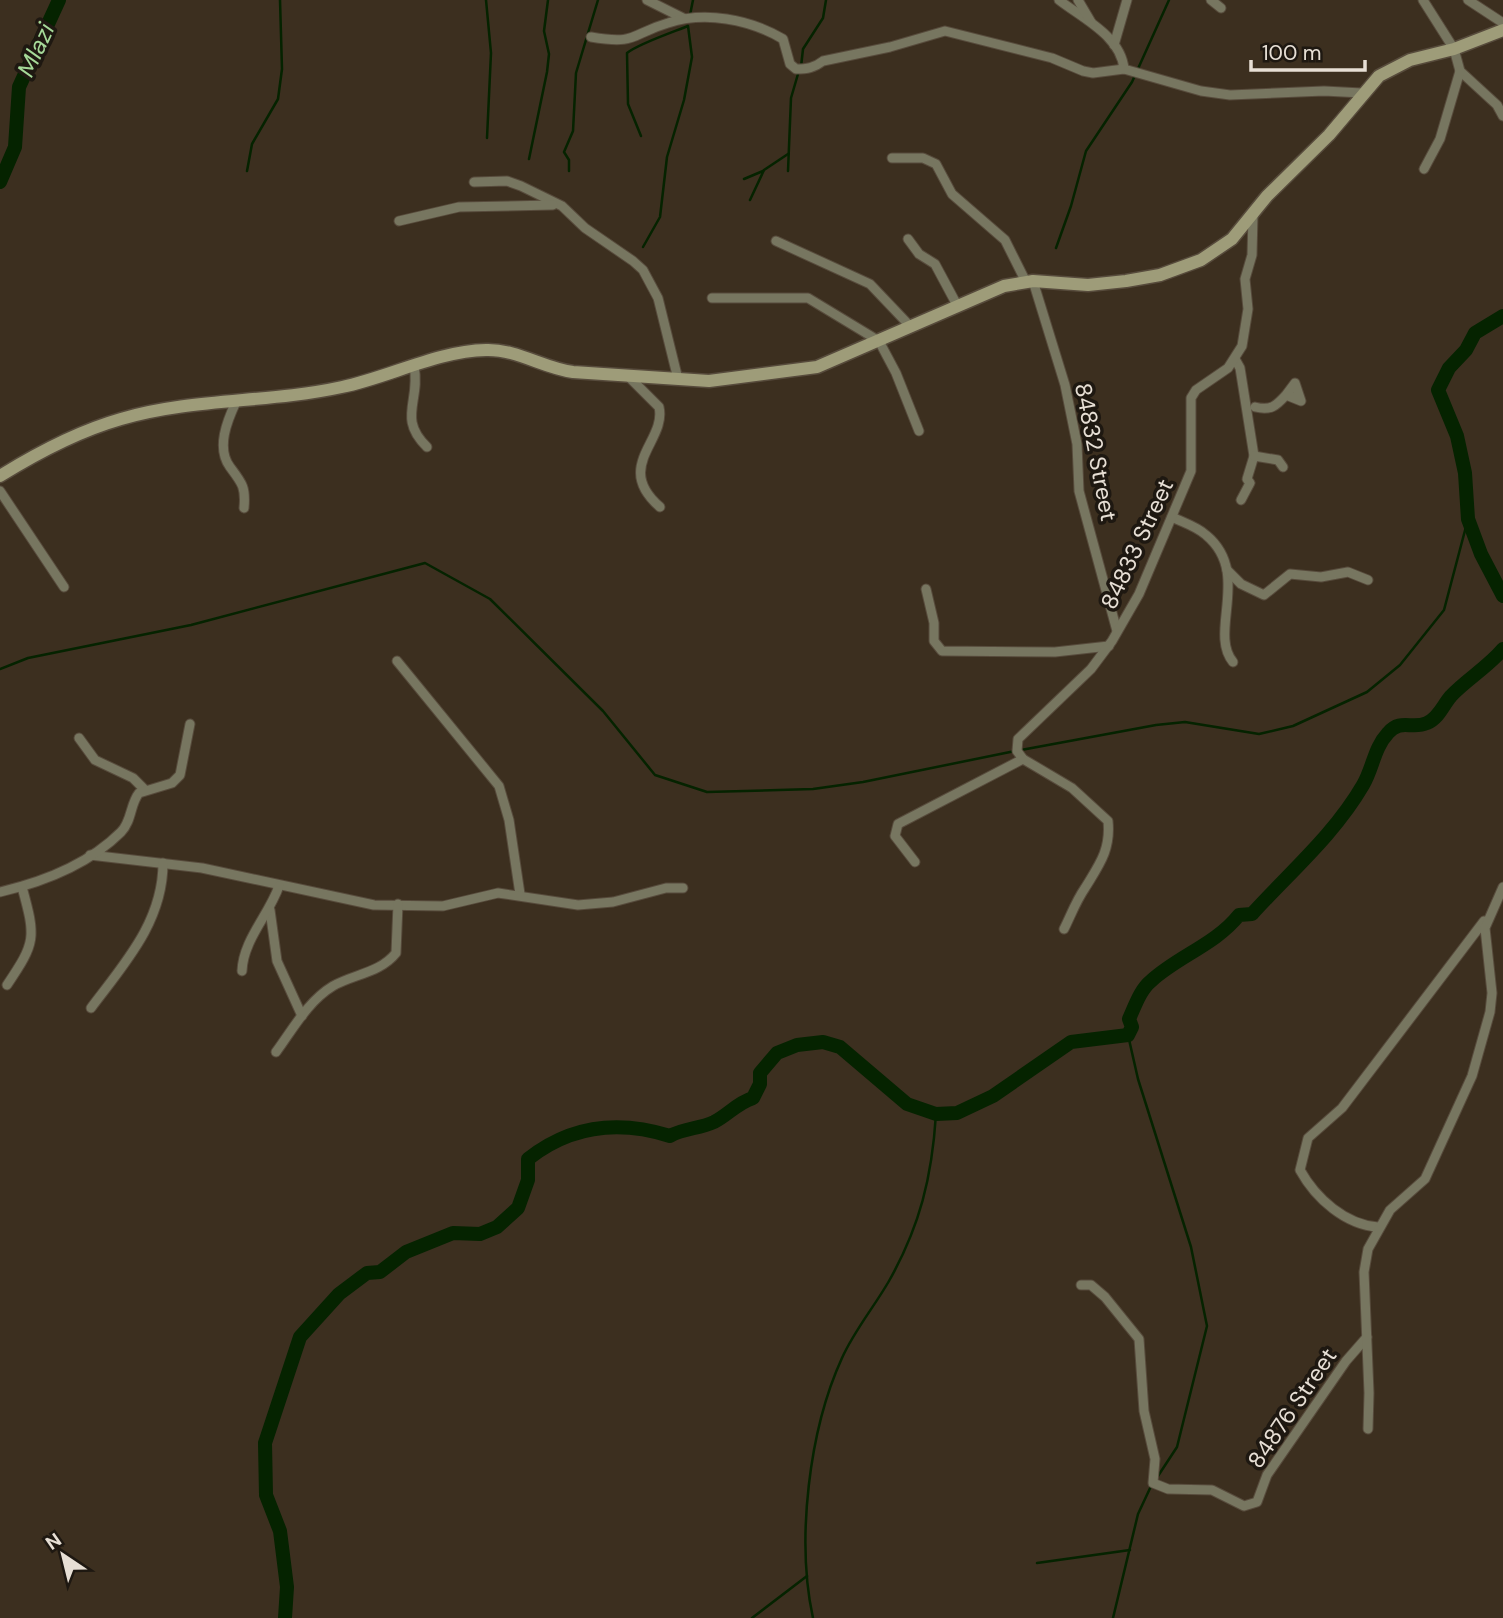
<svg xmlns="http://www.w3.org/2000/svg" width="1503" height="1618" font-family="'DM Sans',sans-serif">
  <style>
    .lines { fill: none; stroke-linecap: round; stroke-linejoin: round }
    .stream { stroke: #052300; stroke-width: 2.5 }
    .river { stroke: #052300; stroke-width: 14 }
    .street-casing { stroke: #574b3c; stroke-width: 11 }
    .secondary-casing { stroke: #574b3c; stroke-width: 15 }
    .street { stroke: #777660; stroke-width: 9 }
    .secondary { stroke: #9e9c79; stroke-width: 12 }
    .labels { text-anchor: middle; stroke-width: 7; stroke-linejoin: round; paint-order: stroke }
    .street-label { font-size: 23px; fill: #e7dfd5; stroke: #1e1811 }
    .water-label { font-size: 24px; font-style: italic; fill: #a6da99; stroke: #1e1811 }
  </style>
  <rect width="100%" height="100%" fill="#3c2f1f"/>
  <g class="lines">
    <g class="stream">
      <polyline points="486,0 491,53 487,138"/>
      <polyline points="690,15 693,0"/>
      <polyline points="801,67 803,49 823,18 826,0"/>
      <path d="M641 136 628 104 627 53C638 44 673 32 688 26L692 57 684 100 667 157 660 217 643 247"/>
      <polyline points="529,159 547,72 549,54 544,31 548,0"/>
      <polyline points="247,171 252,144 278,99 282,69 280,0"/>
      <polyline points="569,171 569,160 564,152 573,131 576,73 598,0"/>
      <polyline points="788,171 791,98 798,74"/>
      <polyline points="744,179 763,171"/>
      <polyline points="750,200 764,170 788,154"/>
      <polyline points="1056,248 1071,206 1086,151 1132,82 1169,0"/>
      <polyline points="0,669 28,658 191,625 425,563 490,599 603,711 655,775 707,792 813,789 863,782 1015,751"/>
      <polyline points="1021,750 1156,725 1185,722 1259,734 1293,726 1367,692 1400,665 1444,610 1468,519"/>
      <polyline points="1128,1035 1138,1079 1191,1247 1207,1326 1177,1447 1158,1476"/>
      <polyline points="1037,1563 1130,1550"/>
      <polyline points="752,1618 807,1576"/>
      <path d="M813 1618C796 1540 809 1430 842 1358 854 1331 874 1307 889 1281 920 1226 932 1177 936 1114"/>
      <polyline points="1113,1618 1138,1514 1152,1484"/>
    </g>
    <g class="river">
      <polyline points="0,182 15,147 19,87 59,0"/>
      <polyline points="1503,316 1475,333 1466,350 1449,368 1438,390 1457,436 1465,473 1468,519 1481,554 1503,596"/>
      <path d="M285 1618 287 1587 280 1531 266 1495 265 1443 300 1337 339 1294 367 1273 380 1272 406 1252 453 1233 480 1234 497 1227 518 1208 528 1180V1159C571 1125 619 1120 670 1136 684 1128 699 1129 714 1122 728 1115 737 1103 753 1098L760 1084V1073L777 1053 797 1045 823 1042 840 1047 907 1104 936 1114 957 1113 993 1096 1071 1042 1128 1035 1132 1027 1129 1019C1135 1006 1140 990 1151 981 1178 956 1215 945 1239 915L1252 914C1289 873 1334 835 1363 785 1373 768 1374 748 1388 733 1401 718 1412 730 1427 723 1439 718 1443 705 1451 696 1467 679 1488 667 1503 649"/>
    </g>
    <defs>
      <g id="street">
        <polyline points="647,0 683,18"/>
        <path d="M1059 0C1082 18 1121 36 1124 69"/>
        <polyline points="1078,0 1091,22"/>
        <polyline points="1211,0 1221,8"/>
        <polyline points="1423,0 1454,49 1460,71 1497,105 1503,116"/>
        <polyline points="1468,0 1503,23"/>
        <path d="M591 37C638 45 630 34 668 23 705 11 749 19 783 39L790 64 796 69C807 69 814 68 823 61L890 47 945 31 1052 58 1083 71 1093 73 1124 69 1201 91 1230 95 1324 91 1362 93"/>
        <polyline points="1114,45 1127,0"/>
        <polyline points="892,158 923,158 936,164 952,194 1005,240 1026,282"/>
        <polyline points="1424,169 1440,139 1460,71"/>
        <polyline points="474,182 507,181 521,186 562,206 585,228 633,261 643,270 658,298 678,379"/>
        <polyline points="399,221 459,207 553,205"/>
        <polyline points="908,239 919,254 935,264 957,305"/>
        <polyline points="776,241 870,284 909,325"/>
        <polyline points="1033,281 1065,385 1077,444 1079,491 1117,631"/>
        <polyline points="712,298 808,298 879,341 896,373 919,431"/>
        <polyline points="1235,359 1240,368 1254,456 1247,479 1250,483 1241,500"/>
        <path d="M414 366C421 401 397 418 427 447"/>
        <path d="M628 376 659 407C667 441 613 466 660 507"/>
        <path d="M236 402C227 421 216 448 230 467 242 483 246 487 244 508"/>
        <path d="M1255 407C1271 411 1276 406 1286 395L1301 401 1295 383 1286 395"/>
        <polyline points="1254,456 1278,460 1283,467"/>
        <polyline points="0,491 64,587"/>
        <path d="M1172 517C1184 523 1196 526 1206 535 1252 573 1208 632 1233 662"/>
        <polyline points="1227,570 1241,584 1264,595 1290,574 1321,577 1348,572 1368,580"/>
        <polyline points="926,589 934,623 934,641 942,651 1055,652 1109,646"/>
        <polyline points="397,661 499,786 509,820 520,894"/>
        <polyline points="79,738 95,760 133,778 144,789"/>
        <polyline points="90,855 202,868 374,905 443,906 498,893 578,905 613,902 666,888 683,888"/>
        <polyline points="915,862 895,836 898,824 1023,759"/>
        <path d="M0 892C43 882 89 864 121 832 132 821 130 804 139 793L172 783 180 775 190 724"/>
        <polyline points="270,910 277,961 302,1016"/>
        <path d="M1064 929C1071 915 1076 901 1085 888 1099 865 1111 850 1108 821L1072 788 1023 759 1017 751 1018 739 1091 669 1112 641 1139 594 1191 471V398L1196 390 1228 368 1242 346 1248 309 1245 279 1252 255 1253 215"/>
        <path d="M242 971C243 940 269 915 279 886"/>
        <path d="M7 985C36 942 36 938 22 887"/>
        <path d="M91 1008C124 964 163 922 163 863"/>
        <path d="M276 1052C293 1029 308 1001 333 986 354 974 380 973 396 953L398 904"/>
        <path d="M1378 1227C1346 1225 1316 1199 1300 1170L1308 1138 1342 1108 1484 921"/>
        <polyline points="1081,1285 1091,1285 1105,1297 1139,1339 1144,1411 1155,1459 1153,1483 1168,1489 1212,1490 1244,1506 1257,1502 1267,1475 1346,1361 1367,1337"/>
        <polyline points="1368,1429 1369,1393 1364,1272 1368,1249 1390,1210 1425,1179 1472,1076 1490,1012 1492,993 1485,928 1503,887"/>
      </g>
      <path id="secondary" d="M0 476C37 453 79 431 121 419 192 398 269 403 342 387 390 377 437 351 486 350 517 349 543 368 573 372L709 381 817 367 1004 286 1033 281 1088 285 1126 281 1160 275 1201 260 1232 239 1267 196 1329 135 1379 76 1410 60 1454 49 1503 30"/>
    </defs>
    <use href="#street" class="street-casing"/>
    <use href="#secondary" class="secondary-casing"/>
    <use href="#street" class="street"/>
    <use href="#secondary" class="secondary"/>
  </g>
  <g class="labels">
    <g class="street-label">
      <text transform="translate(1096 452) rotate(79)" y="8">84832 Street</text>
      <text transform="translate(1137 544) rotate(-65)" y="8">84833 Street</text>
      <text transform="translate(1292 1408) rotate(-56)" y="8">84876 Street</text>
    </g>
    <g class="water-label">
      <text transform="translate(36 50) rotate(-65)" y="8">Mlazi</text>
    </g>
  </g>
  <g transform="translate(63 1555) rotate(325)" stroke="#1e1811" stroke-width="5" paint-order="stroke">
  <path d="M0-5L12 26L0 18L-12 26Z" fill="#e7dfd5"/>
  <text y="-10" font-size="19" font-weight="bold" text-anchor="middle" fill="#e7dfd5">N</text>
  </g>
  <path d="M1251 60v10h114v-10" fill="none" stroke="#e7dfd5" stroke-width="3.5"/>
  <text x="1262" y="60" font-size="21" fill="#e7dfd5" stroke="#1e1811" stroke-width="5" paint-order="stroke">100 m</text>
</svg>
